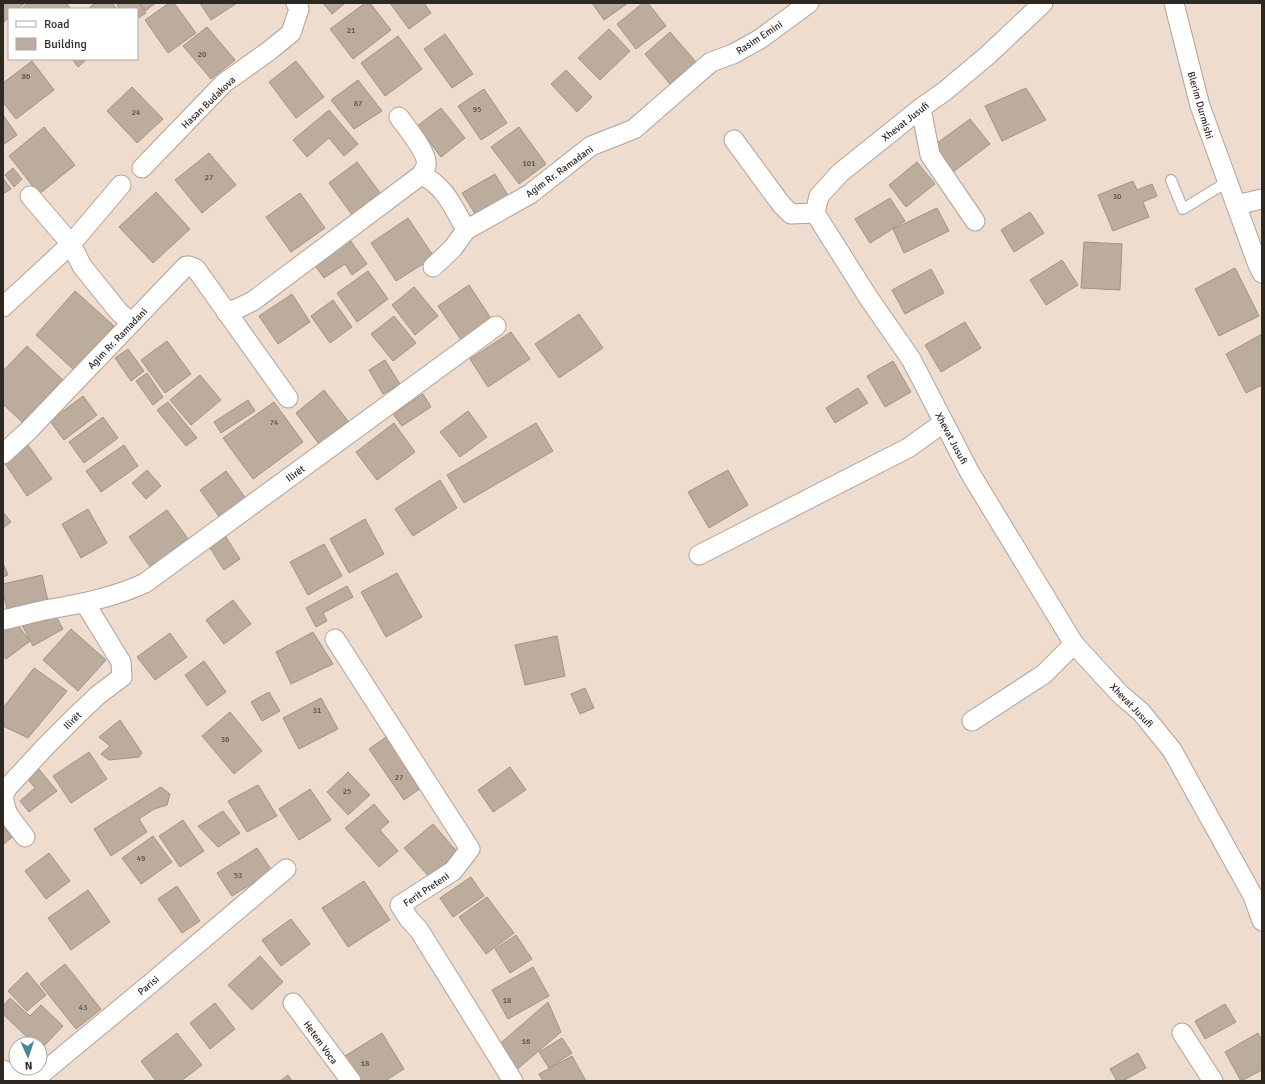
<svg xmlns="http://www.w3.org/2000/svg" width="1265" height="1084" font-family="Signika,sans-serif">
  <style>
    .building { fill: #bcac9e; stroke: #a39386 }
    .lines { fill: none; stroke-linecap: round; stroke-linejoin: round }
    .lane-casing { stroke: #b2a294; stroke-width: 12 }
    .street-casing { stroke: #b2a294; stroke-width: 21 }
    .lane { stroke: #fff; stroke-width: 10 }
    .street { stroke: #fff; stroke-width: 19 }
    .labels { text-anchor: middle; stroke-width: 4; stroke-linejoin: round; paint-order: stroke }
    .number-label { font-size: 8px; fill: #524942 }
    .street-label { font-size: 10px; fill: #2e2823; stroke: #fff }
  </style>
  <rect width="100%" height="100%" fill="#eeddcf"/>
  <g class="building">
    <polygon points="3,3 25,3 18,9 9,9 9,17 3,23"/>
    <polygon points="28,3 66,3 71,9 21,9"/>
    <polygon points="95,3 112,3 117,9 90,9 89,8"/>
    <polygon points="116,3 139,3 146,13 137,19 137,9 120,9"/>
    <polygon points="139,3 156,3 145,11"/>
    <polygon points="169,3 174,3 196,33 168,53 145,20"/>
    <polygon points="200,3 237,3 211,20"/>
    <polygon points="323,3 345,3 332,14"/>
    <polygon points="365,3 370,3 391,30 353,59 330,29"/>
    <polygon points="390,3 424,3 431,13 409,29"/>
    <polygon points="592,3 628,3 604,20"/>
    <polygon points="643,3 648,3 666,26 636,49 617,24"/>
    <polygon points="207,27 235,60 211,79 183,46"/>
    <polygon points="609,29 630,51 600,80 578,58"/>
    <polygon points="670,32 696,62 670,84 645,54"/>
    <polygon points="445,34 473,74 452,88 424,49"/>
    <polygon points="398,36 422,69 385,96 361,63"/>
    <polygon points="72,59 87,59 78,67"/>
    <polygon points="32,61 54,90 16,119 3,102 3,83"/>
    <polygon points="296,61 324,97 296,118 269,82"/>
    <polygon points="566,70 592,97 577,112 551,84"/>
    <polygon points="358,80 382,111 354,129 331,100"/>
    <polygon points="132,87 163,119 137,143 107,111"/>
    <polygon points="1026,88 1046,120 1002,141 985,106"/>
    <polygon points="484,89 507,123 481,140 458,106"/>
    <polygon points="441,108 465,138 441,157 417,126"/>
    <polygon points="329,110 358,144 344,156 329,138 307,157 293,140"/>
    <polygon points="3,115 17,135 3,145"/>
    <polygon points="970,119 990,144 953,172 933,146"/>
    <polygon points="44,127 75,165 39,194 9,156"/>
    <polygon points="519,127 546,164 519,184 491,147"/>
    <polygon points="209,153 236,185 202,213 175,180"/>
    <polygon points="357,162 384,198 355,219 329,183"/>
    <polygon points="917,162 935,184 906,207 889,185"/>
    <polygon points="13,168 22,179 14,187 5,175"/>
    <polygon points="495,174 509,197 477,217 462,193"/>
    <polygon points="3,178 11,189 3,194"/>
    <polygon points="1133,181 1137,190 1152,184 1157,196 1143,202 1149,217 1113,231 1098,195"/>
    <polygon points="156,192 190,229 153,263 119,227"/>
    <polygon points="300,193 325,228 291,252 266,217"/>
    <polygon points="890,198 905,221 870,243 855,219"/>
    <polygon points="937,208 949,231 904,253 893,229"/>
    <polygon points="1030,212 1044,233 1014,252 1001,230"/>
    <polygon points="408,218 434,257 396,281 371,243"/>
    <polygon points="350,240 367,264 352,275 345,264 324,278 314,264"/>
    <polygon points="1084,242 1122,244 1120,290 1081,288"/>
    <polygon points="1062,260 1078,285 1046,305 1030,280"/>
    <polygon points="1235,268 1259,316 1219,336 1195,289"/>
    <polygon points="931,269 944,293 905,314 892,290"/>
    <polygon points="368,271 388,299 357,322 337,293"/>
    <polygon points="469,285 492,320 461,340 438,306"/>
    <polygon points="414,287 438,316 415,335 392,305"/>
    <polygon points="75,291 114,326 74,370 36,335"/>
    <polygon points="292,294 310,322 278,344 259,316"/>
    <polygon points="333,300 352,327 330,343 311,316"/>
    <polygon points="579,314 603,348 559,378 535,344"/>
    <polygon points="394,316 416,343 393,361 371,334"/>
    <polygon points="965,322 981,348 941,372 925,345"/>
    <polygon points="511,332 530,359 488,387 470,359"/>
    <polygon points="1262,334 1262,385 1246,393 1226,354"/>
    <polygon points="167,341 191,374 165,393 141,360"/>
    <polygon points="27,346 63,380 22,422 3,404 3,371"/>
    <polygon points="128,349 144,371 131,381 115,358"/>
    <polygon points="385,360 400,384 383,394 369,370"/>
    <polygon points="893,361 911,392 885,407 867,376"/>
    <polygon points="147,373 163,397 153,405 136,381"/>
    <polygon points="200,375 221,400 191,425 170,400"/>
    <polygon points="858,388 868,403 835,423 826,408"/>
    <polygon points="324,390 348,421 319,444 296,413"/>
    <polygon points="423,394 431,407 402,426 393,414"/>
    <polygon points="83,396 97,415 64,440 50,421"/>
    <polygon points="248,400 255,411 221,433 214,422"/>
    <polygon points="168,402 197,438 186,446 157,410"/>
    <polygon points="274,402 303,442 253,479 223,438"/>
    <polygon points="468,411 487,437 460,457 440,432"/>
    <polygon points="103,417 118,438 84,463 69,442"/>
    <polygon points="394,423 415,452 377,480 356,452"/>
    <polygon points="536,423 553,451 464,503 447,475"/>
    <polygon points="28,445 52,479 27,496 4,462"/>
    <polygon points="124,445 138,466 101,492 86,471"/>
    <polygon points="147,470 161,486 146,499 132,483"/>
    <polygon points="728,470 748,505 709,528 688,492"/>
    <polygon points="226,471 247,500 220,518 200,490"/>
    <polygon points="440,480 457,508 413,536 395,509"/>
    <polygon points="88,509 107,543 81,558 62,524"/>
    <polygon points="167,510 189,540 151,568 129,537"/>
    <polygon points="3,512 11,522 3,528"/>
    <polygon points="365,519 384,554 349,573 330,539"/>
    <polygon points="224,534 240,559 224,570 208,545"/>
    <polygon points="324,544 342,576 308,595 290,562"/>
    <polygon points="3,563 8,575 3,577"/>
    <polygon points="397,573 422,617 386,637 361,592"/>
    <polygon points="42,575 49,605 8,614 3,592 3,584"/>
    <polygon points="347,586 353,597 323,613 327,621 316,627 306,608"/>
    <polygon points="233,600 251,624 224,644 206,620"/>
    <polygon points="56,616 63,629 33,646 20,621"/>
    <polygon points="17,624 30,641 6,659 3,655 3,628"/>
    <polygon points="71,629 106,660 78,691 43,660"/>
    <polygon points="313,632 333,664 291,684 276,652"/>
    <polygon points="170,633 187,657 155,680 137,657"/>
    <polygon points="557,636 565,676 525,685 515,645"/>
    <polygon points="204,661 226,692 207,706 185,675"/>
    <polygon points="34,668 67,691 28,738 3,726 3,708"/>
    <polygon points="585,688 594,708 580,714 571,694"/>
    <polygon points="269,692 280,711 262,721 251,702"/>
    <polygon points="321,698 338,729 299,749 283,718"/>
    <polygon points="230,712 262,751 234,774 202,736"/>
    <polygon points="120,720 142,753 139,757 109,760 101,754 110,746 99,737"/>
    <polygon points="386,737 421,788 404,800 369,749"/>
    <polygon points="89,752 107,779 71,803 53,776"/>
    <polygon points="510,767 526,790 493,812 478,790"/>
    <polygon points="38,768 57,791 29,812 20,801 35,788 26,777"/>
    <polygon points="348,772 370,795 348,815 327,792"/>
    <polygon points="258,785 277,816 247,832 228,801"/>
    <polygon points="161,787 170,794 167,805 154,809 139,819 147,832 111,856 94,829"/>
    <polygon points="310,789 331,820 299,840 279,809"/>
    <polygon points="374,804 389,822 380,830 398,851 379,867 345,828"/>
    <polygon points="223,811 240,833 218,847 198,826"/>
    <polygon points="183,820 204,851 180,867 159,836"/>
    <polygon points="433,824 459,854 430,878 404,848"/>
    <polygon points="3,826 12,837 3,845"/>
    <polygon points="153,836 172,862 141,884 122,858"/>
    <polygon points="257,848 272,871 232,896 217,873"/>
    <polygon points="49,853 70,881 46,899 25,871"/>
    <polygon points="471,877 484,896 453,917 440,898"/>
    <polygon points="364,881 390,920 348,947 322,908"/>
    <polygon points="177,886 200,921 182,933 158,899"/>
    <polygon points="88,890 110,922 71,950 48,918"/>
    <polygon points="487,897 514,933 486,954 459,917"/>
    <polygon points="291,919 310,944 281,966 262,940"/>
    <polygon points="516,935 532,959 510,973 495,949"/>
    <polygon points="260,956 283,982 252,1010 228,985"/>
    <polygon points="65,964 101,1009 76,1029 40,984"/>
    <polygon points="533,967 549,996 508,1019 492,990"/>
    <polygon points="27,972 46,995 27,1011 8,991"/>
    <polygon points="10,998 30,1016 41,1005 63,1026 40,1050 40,1044 34,1044 3,1014 3,1006"/>
    <polygon points="548,1002 561,1032 515,1071 495,1048"/>
    <polygon points="215,1003 235,1029 210,1049 190,1023"/>
    <polygon points="1225,1004 1236,1022 1205,1039 1195,1021"/>
    <polygon points="177,1033 202,1065 181,1081 156,1081 141,1061"/>
    <polygon points="382,1033 404,1069 385,1081 361,1081 345,1056"/>
    <polygon points="1258,1033 1262,1041 1262,1070 1241,1081 1225,1052"/>
    <polygon points="562,1038 572,1053 549,1068 539,1052"/>
    <polygon points="1138,1053 1146,1068 1123,1081 1117,1081 1110,1069"/>
    <polygon points="572,1056 586,1081 543,1081 539,1074"/>
    <polygon points="288,1075 292,1081 280,1081"/>
  </g>
  <g class="lines">
    <defs>
      <polyline id="lane" points="1171,180 1183,209 1227,182"/>
      <g id="street">
        <polyline points="1043,3 988,55 945,91 921,108 840,173 819,196 815,213 868,297 911,359 970,473 1074,644 1120,694 1141,712 1172,750 1253,896 1262,921"/>
        <polyline points="1174,3 1200,106 1258,265 1262,273"/>
        <polyline points="921,108 930,155 975,221"/>
        <path d="M399 117C406 127 429 154 426 166 425 169 423 172 421 175"/>
        <polyline points="734,140 781,204 791,214 815,213"/>
        <polyline points="142,168 224,83 269,51 291,33 299,9 296,3"/>
        <polyline points="30,196 71,244 82,266 119,312 131,323"/>
        <polyline points="1236,205 1262,199"/>
        <polyline points="433,267 453,248 466,230"/>
        <polyline points="3,307 71,244 121,185"/>
        <path d="M226 312 239 308 253 301 421 175C444 184 455 210 466 230L530 194 591 146 634 129 711 62 733 54 760 39 809 3"/>
        <polyline points="3,454 28,431 186,266 189,266 196,269 288,398"/>
        <polyline points="699,555 908,448 943,423"/>
        <path d="M3 620C17 617 31 613 45 610 79 604 113 598 145 583L496 326"/>
        <polyline points="335,639 470,849 453,871 400,905 409,919 419,930 513,1081"/>
        <polyline points="972,721 1044,674 1074,644"/>
        <polyline points="25,837 9,816 6,809 3,797 7,788 47,745 76,716 98,695 122,677 121,662 85,603"/>
        <polyline points="293,1003 351,1081"/>
        <polyline points="1182,1033 1213,1081"/>
        <path d="M3 1070C18 1081 23 1081 40 1075L150 984 286 869"/>
      </g>
    </defs>
    <use href="#lane" class="lane-casing"/>
    <use href="#street" class="street-casing"/>
    <use href="#lane" class="lane"/>
    <use href="#street" class="street"/>
  </g>
  <g class="labels">
    <g class="number-label">
      <text x="351" y="33">21</text>
      <text x="202" y="57">20</text>
      <text x="26" y="79">86</text>
      <text x="358" y="106">87</text>
      <text x="477" y="112">95</text>
      <text x="136" y="115">24</text>
      <text x="529" y="166">101</text>
      <text x="209" y="180">27</text>
      <text x="1117" y="199">30</text>
      <text x="274" y="425">74</text>
      <text x="317" y="713">31</text>
      <text x="225" y="742">36</text>
      <text x="399" y="780">27</text>
      <text x="347" y="794">25</text>
      <text x="141" y="861">49</text>
      <text x="238" y="878">53</text>
      <text x="507" y="1003">18</text>
      <text x="83" y="1010">43</text>
      <text x="526" y="1044">16</text>
      <text x="365" y="1066">18</text>
    </g>
    <g class="street-label">
      <text transform="translate(759 37) rotate(-33)" y="4">Rasim Emini</text>
      <text transform="translate(208 102) rotate(-44)" y="4">Hasan Budakova</text>
      <text transform="translate(1201 105) rotate(74)" y="4">Blerim Durmishi</text>
      <text transform="translate(905 121) rotate(-38)" y="4">Xhevat Jusufi</text>
      <text transform="translate(559 171) rotate(-36)" y="4">Agim Rr. Ramadani</text>
      <text transform="translate(117 338) rotate(-46)" y="4">Agim Rr. Ramadani</text>
      <text transform="translate(952 438) rotate(62)" y="4">Xhevat Jusufi</text>
      <text transform="translate(295 473) rotate(-36)" y="4">Ilirët</text>
      <text transform="translate(1132 705) rotate(46)" y="4">Xhevat Jusufi</text>
      <text transform="translate(72 720) rotate(-44)" y="4">Ilirët</text>
      <text transform="translate(426 889) rotate(-34)" y="4">Ferit Preteni</text>
      <text transform="translate(148 985) rotate(-40)" y="4">Parisi</text>
      <text transform="translate(321 1042) rotate(54)" y="4">Hetem Voca</text>
    </g>
  </g>
  <rect width="1265" height="1084" fill="none" stroke="#2e2823" stroke-width="8"/>
  <rect x="8" y="8" width="130" height="52" fill="#ffffff" stroke="#aba9a7"/>
  <rect x="16" y="21" width="20" height="6" fill="#ffffff" stroke="#aba9a7"/>
  <text x="44" y="28" font-size="12" fill="#2e2823">Road</text>
  <rect x="16" y="38" width="20" height="12" fill="#bcac9e" stroke="#aba9a7"/>
  <text x="44" y="48" font-size="12" fill="#2e2823">Building</text>
  <g transform="translate(28 1056) rotate(177)"><circle r="19" fill="#ffffff" stroke="#aba9a7"/>
  <path d="M0-3L7 15L0 10L-7 15Z" fill="#448896"/>
  <text y="-6" font-size="11" font-weight="bold" text-anchor="middle" fill="#2e2823">N</text>
  </g>
</svg>
